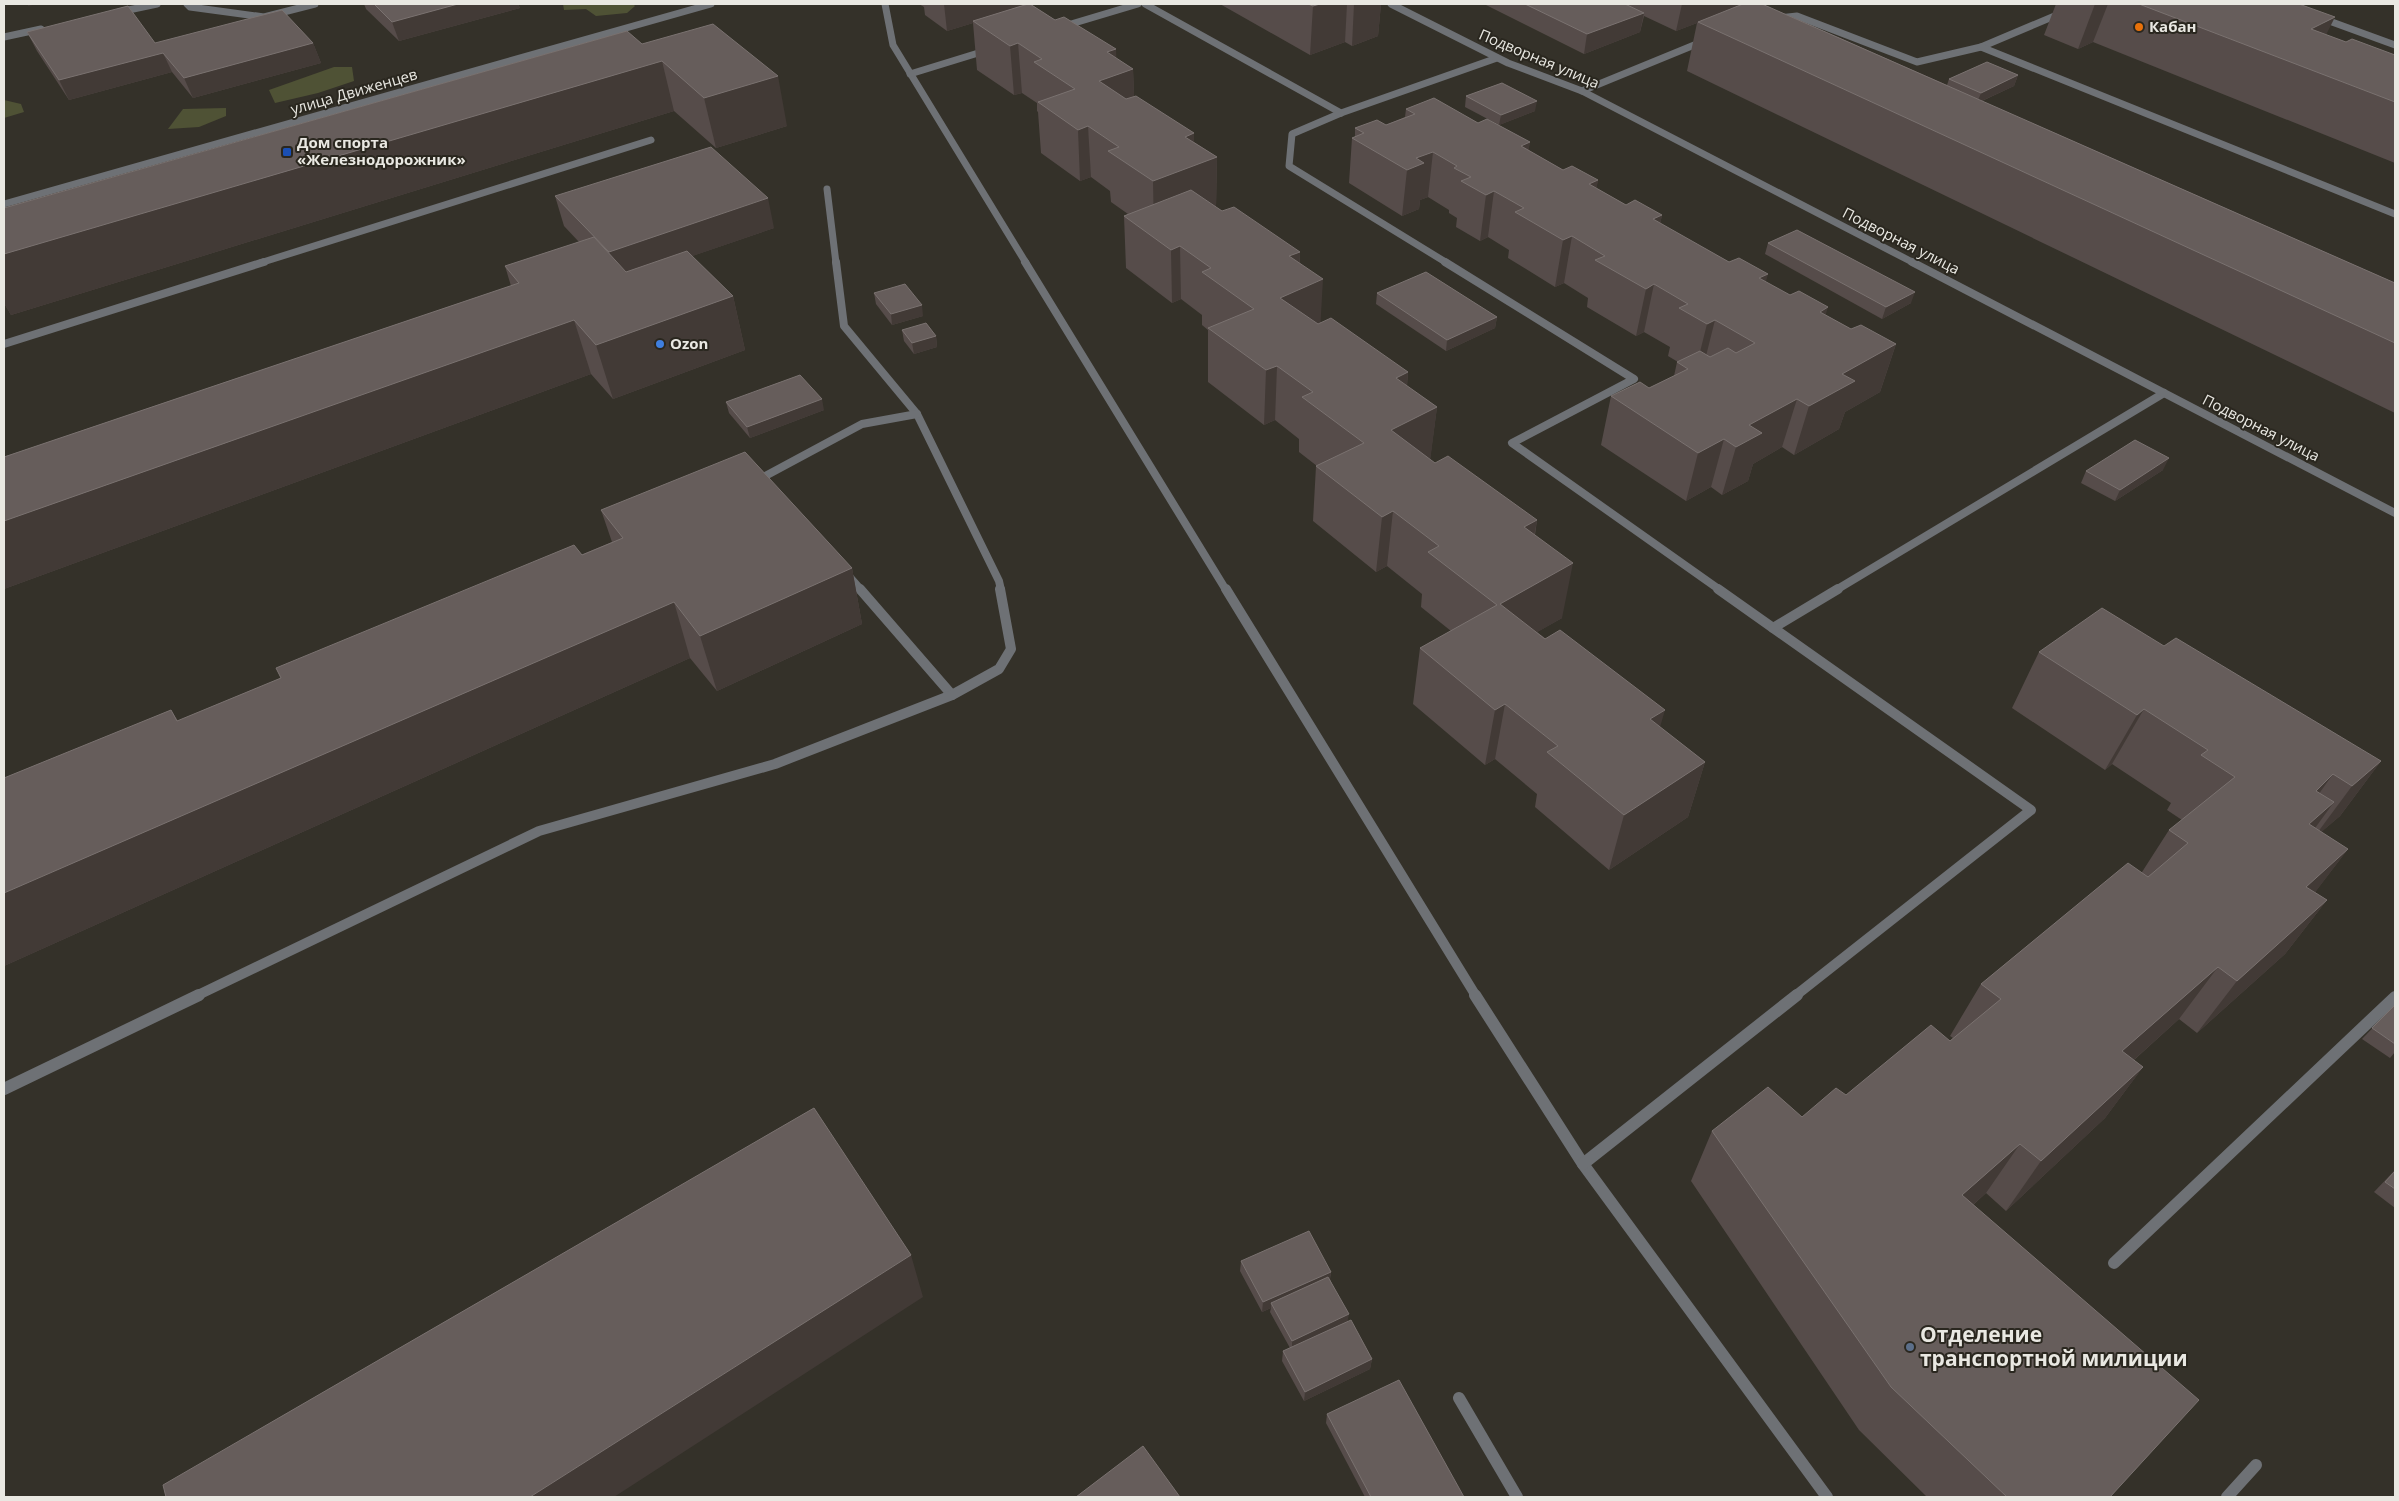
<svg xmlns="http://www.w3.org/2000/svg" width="2399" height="1501" font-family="'Open Sans',sans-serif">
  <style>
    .green { fill: #4f5235 }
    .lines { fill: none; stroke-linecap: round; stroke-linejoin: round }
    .service-far3 { stroke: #6e7175; stroke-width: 7 }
    .service-far2 { stroke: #6e7175; stroke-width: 8 }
    .service-far1 { stroke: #6e7175; stroke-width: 10 }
    .service { stroke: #6e7175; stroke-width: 12 }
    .minor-far1 { stroke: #6e7175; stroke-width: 7 }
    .minor { stroke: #6e7175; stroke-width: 8 }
    .tertiary { stroke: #6e7175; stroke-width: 7 }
    .wall { fill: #564c4a }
    .shaded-wall { fill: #423a36 }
    .building { fill: #665d5b; stroke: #7a7270 }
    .food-dot { fill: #e8710a; stroke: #2a271f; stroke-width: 2 }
    .transit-dot { fill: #1a4fb4; stroke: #2a271f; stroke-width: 2 }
    .shop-dot { fill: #3f7fe0; stroke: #2a271f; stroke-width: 2 }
    .service-dot { fill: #5c6f8a; stroke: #2a271f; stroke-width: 2 }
    .labels { text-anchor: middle; stroke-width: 4; stroke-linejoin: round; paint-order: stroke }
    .far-poi-label { font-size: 15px; font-weight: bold; fill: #e9e8e2; stroke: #2a271f; text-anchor: start }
    .far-street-label { font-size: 15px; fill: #e9e8e2; stroke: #2a271f }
    .near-poi-label { font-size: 21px; font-weight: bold; fill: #e9e8e2; stroke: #2a271f; text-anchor: start }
  </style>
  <rect width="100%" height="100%" fill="#343129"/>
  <g class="green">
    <polygon points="563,4 633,4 635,6 627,13 596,16 586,9 564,10"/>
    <polygon points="334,67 352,67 354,81 318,93 275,103 269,90"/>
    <polygon points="4,100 21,104 24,112 4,118"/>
    <polygon points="226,108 226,116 199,127 168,129 183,109"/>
  </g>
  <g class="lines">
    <g class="service-far3">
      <polyline points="187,4 190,7 264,17 315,4"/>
      <polyline points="885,4 893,45 1026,263"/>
      <polyline points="1145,4 1341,113"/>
      <polyline points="119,12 157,4"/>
      <polyline points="1779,18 1797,16 1917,62 1981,47 2083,4"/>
      <polyline points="1061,27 1138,4"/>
      <polyline points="4,37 41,29"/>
      <polyline points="1981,47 2395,214"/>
      <polyline points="910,74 988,50"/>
      <polyline points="1582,91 1704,41"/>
      <polyline points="827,189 836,263"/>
      <polyline points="260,263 651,140"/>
      <polyline points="1447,263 1289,166 1292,134 1341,113 1497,58"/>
    </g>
    <g class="service-far2">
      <polyline points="836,262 844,326 917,414 999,581 1001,590"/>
      <polyline points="1025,262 1226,590"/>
      <polyline points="1445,262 1634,379 1512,443 1720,590"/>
      <polyline points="4,344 264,262"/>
      <polyline points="756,481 862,424 917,414"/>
      <polyline points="846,573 861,590"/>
      <polyline points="1836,590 2164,393"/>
    </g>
    <g class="service-far1">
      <polyline points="860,589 952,695"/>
      <polyline points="1226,589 1476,996"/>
      <polyline points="1718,589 2031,810 1795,996"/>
      <polyline points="1773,628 1838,589"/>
      <polyline points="196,996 539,831 775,764 952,695 999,669 1011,649 1000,589"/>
    </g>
    <g class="service">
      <polyline points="1475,995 1583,1164 1827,1497"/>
      <polyline points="4,1089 199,995"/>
      <polyline points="1583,1164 1797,995"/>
      <polyline points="2114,1263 2395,997"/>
      <polyline points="1459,1398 1517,1497"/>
      <polyline points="2227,1497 2256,1465"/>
    </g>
    <g class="minor-far1">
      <polyline points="1391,4 1508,63 1582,91 1914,263"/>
      <polyline points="2321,18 2395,45"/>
    </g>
    <polyline class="minor" points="1912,262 2395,513"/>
    <polyline class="tertiary" points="4,204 711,4"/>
  </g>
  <g class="wall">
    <polygon points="364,4 518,4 520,8 399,41 366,9"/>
    <polygon points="919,4 1030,4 1055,20 1116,49 1116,58 1133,69 1134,96 1194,133 1194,142 1217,157 1216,207 1222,211 1300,252 1300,263 1320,322 1408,372 1407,386 1437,407 1430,459 1435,463 1537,520 1535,535 1562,618 1537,632 1705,762 1688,817 1609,870 1535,807 1537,794 1495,759 1485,765 1413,704 1420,648 1451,631 1421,607 1422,594 1387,566 1376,572 1313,521 1316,466 1317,466 1299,452 1299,439 1275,420 1264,425 1208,382 1208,330 1202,325 1202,315 1181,299 1172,303 1126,268 1124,216 1128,214 1111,202 1110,191 1091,177 1080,181 1041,153 1038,112 1037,111 1037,103 1022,93 1014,95 977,70 973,23 947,31 925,15 924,7"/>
    <polygon points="1220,4 1381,4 1378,36 1352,46 1345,42 1310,55"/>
    <polygon points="1484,4 1762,4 1947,85 1949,79 2018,75 2014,86 1982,101 2395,283 2395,413 1687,71 1697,23 1676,31 1644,16 1640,32 1584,54"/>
    <polygon points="2056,4 2299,4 2326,35 2346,42 2395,55 2395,163 2093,42 2078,49 2044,35"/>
    <polygon points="27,32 155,43 313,43 321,63 193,98 172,72 69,100 37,51"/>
    <polygon points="642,44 787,126 716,148 674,111 11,315 4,303 4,208"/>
    <polygon points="1466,96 1535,111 1499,125 1465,107"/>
    <polygon points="1406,109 1478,123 1530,142 1528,150 1563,170 1598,180 1596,188 1626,205 1662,215 1660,224 1851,329 1896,344 1880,392 1845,412 1839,429 1794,455 1782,447 1753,464 1748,481 1722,495 1711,487 1686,501 1601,445 1611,396 1649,388 1674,376 1677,362 1678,362 1668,356 1670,347 1644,332 1636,336 1587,307 1588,298 1564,283 1555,287 1508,258 1509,250 1488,237 1480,241 1456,227 1457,218 1449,213 1449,210 1428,197 1420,200 1419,209 1402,216 1349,183 1352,138 1355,137 1355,128 1386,125 1405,117"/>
    <polygon points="555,196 774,228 692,256 733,296 745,350 613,399 591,374 4,589 4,457 511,286 505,266 579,242 564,226"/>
    <polygon points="1768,243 1911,303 1882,319 1765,254"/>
    <polygon points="874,293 923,316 892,325 876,304"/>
    <polygon points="1377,293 1497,317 1495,328 1446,351 1376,304"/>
    <polygon points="902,330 936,336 937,347 914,354 904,341"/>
    <polygon points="726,402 824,410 750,438 729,413"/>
    <polygon points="2163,470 2115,501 2081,483 2086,471"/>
    <polygon points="601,510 852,568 862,624 717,691 690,658 4,966 171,710 178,721 612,542"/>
    <polygon points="2164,646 2381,761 2340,816 2321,832 2348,849 2315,892 2327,900 2285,954 2197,1033 2179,1019 2134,1060 2143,1067 2105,1118 2006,1211 1986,1193 1973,1205 2110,1497 1927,1497 1859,1430 1691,1181 1712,1131 1802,1117 1846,1095 1950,1041 1953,1038 1950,1036 1981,984 2142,872 2169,830 2182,820 2167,810 2171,803 2112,764 2105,770 2012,708 2039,652"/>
    <polygon points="2395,1005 2395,1052 2390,1058 2362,1039"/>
    <polygon points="2395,1170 2395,1208 2374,1192"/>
    <polygon points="1241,1261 1331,1272 1330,1279 1348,1322 1372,1359 1370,1369 1304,1401 1282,1361 1283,1351 1290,1348 1270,1312 1271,1308 1262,1312 1240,1271"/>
    <polygon points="1327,1414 1464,1497 1365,1497 1326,1423"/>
  </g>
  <g class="shaded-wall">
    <polygon points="28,4 37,4 28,6"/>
    <polygon points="458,4 518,4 520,8 399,41 392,22"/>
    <polygon points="944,4 1029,4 973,21 973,23 947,31"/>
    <polygon points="1320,4 1347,4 1345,42 1310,55 1313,6"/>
    <polygon points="1354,4 1381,4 1378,36 1352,46"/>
    <polygon points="1682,4 1746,4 1698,22 1697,23 1676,31"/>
    <polygon points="2095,4 2108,4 2093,42 2078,49"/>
    <polygon points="1644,13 1640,32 1584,54 1587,34"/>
    <polygon points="2335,17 2311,65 2311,29"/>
    <polygon points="313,43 321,63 193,98 184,78"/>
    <polygon points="1018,43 1022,93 1014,95 1010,46"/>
    <polygon points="1116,49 1117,75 1133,69 1135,119 1099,81 1107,52"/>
    <polygon points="163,53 172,72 69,100 59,80"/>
    <polygon points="662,61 674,111 11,315 4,303 4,254"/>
    <polygon points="2018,75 2014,86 1977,103 1981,93"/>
    <polygon points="778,76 787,126 716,148 704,98"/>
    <polygon points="1537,101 1535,111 1499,125 1501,115"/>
    <polygon points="1088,126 1091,177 1080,181 1078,130"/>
    <polygon points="1194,133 1194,165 1217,157 1216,208 1154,233 1153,181 1185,137"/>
    <polygon points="1530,142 1523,188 1521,146"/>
    <polygon points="1433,152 1428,197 1420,200 1419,209 1402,216 1407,170 1416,158"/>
    <polygon points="1598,180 1590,226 1589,184"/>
    <polygon points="1494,191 1488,237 1480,241 1486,195"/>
    <polygon points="768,198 774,228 617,282 609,252"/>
    <polygon points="1662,215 1652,261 1653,219"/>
    <polygon points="1572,236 1564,283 1555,287 1563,240"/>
    <polygon points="1180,246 1181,299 1172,303 1171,250"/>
    <polygon points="1300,252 1299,290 1323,279 1320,332 1280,298 1289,256"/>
    <polygon points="1768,274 1755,321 1759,278"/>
    <polygon points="1654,284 1644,332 1636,336 1646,289"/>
    <polygon points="1915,292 1911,303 1882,319 1886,307"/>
    <polygon points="733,296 745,350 613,399 596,345"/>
    <polygon points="922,305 923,316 892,325 891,314"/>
    <polygon points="1828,307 1814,354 1820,312"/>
    <polygon points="1497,317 1495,328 1446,351 1447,340"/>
    <polygon points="574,320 591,374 4,589 4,521"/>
    <polygon points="1715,320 1703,368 1695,372 1707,324"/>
    <polygon points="936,336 937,347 914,354 912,343"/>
    <polygon points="1896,344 1880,392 1845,412 1839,429 1794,455 1809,406 1842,374"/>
    <polygon points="1277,366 1275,420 1264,425 1266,370"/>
    <polygon points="1408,372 1403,424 1437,407 1430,462 1385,485 1396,378"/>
    <polygon points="822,399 824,410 750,438 747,427"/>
    <polygon points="1797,399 1782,447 1753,464 1748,481 1722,495 1736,447 1749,425"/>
    <polygon points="1724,439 1711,487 1686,501 1698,453"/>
    <polygon points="2169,458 2163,470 2115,501 2120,490"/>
    <polygon points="1393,511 1387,566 1376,572 1382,517"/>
    <polygon points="1537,520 1527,575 1524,527"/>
    <polygon points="1573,563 1562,618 1490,659 1500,604"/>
    <polygon points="852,568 862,624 717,691 700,636"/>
    <polygon points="674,602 690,658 4,966 4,893"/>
    <polygon points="1505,704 1495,759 1485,765 1495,710"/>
    <polygon points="2144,709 2112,764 2105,770 2137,715"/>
    <polygon points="1665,710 1649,765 1650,719"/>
    <polygon points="2381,761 2340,816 2312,840 2352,786"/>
    <polygon points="1705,762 1688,817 1609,870 1624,815"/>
    <polygon points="2333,774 2294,829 2316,791"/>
    <polygon points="2334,802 2294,857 2309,824"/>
    <polygon points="2348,849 2307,903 2306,887"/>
    <polygon points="2327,900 2285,954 2197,1033 2237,981"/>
    <polygon points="2218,967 2179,1019 2086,1103 2122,1051"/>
    <polygon points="2143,1067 2105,1118 2006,1211 2041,1161"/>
    <polygon points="2020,1144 1986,1193 1929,1244 1962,1195"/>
    <polygon points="911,1255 923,1297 614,1497 530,1497"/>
    <polygon points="1331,1272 1329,1282 1271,1303 1271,1308 1262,1312 1263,1302"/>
    <polygon points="1349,1314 1347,1324 1292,1350 1292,1341"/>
    <polygon points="1372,1359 1370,1369 1304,1401 1305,1392"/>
  </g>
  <g class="building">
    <polygon points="374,4 458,4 392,22"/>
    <polygon points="1028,4 1030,4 1055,20 1064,17 1116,49 1107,52 1133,69 1099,81 1126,99 1136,96 1194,133 1185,137 1217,157 1153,181 1108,151 1119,147 1088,126 1078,130 1038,102 1075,89 1034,62 1042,59 1018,43 1010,46 973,21"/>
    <polygon points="1308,4 1320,4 1313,6"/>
    <polygon points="1525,4 1625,4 1644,13 1587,34"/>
    <polygon points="1743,4 1762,4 2395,283 2395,343 1698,22"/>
    <polygon points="2139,4 2299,4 2335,17 2311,29 2346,42 2352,39 2395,55 2395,102"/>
    <polygon points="128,6 155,43 282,10 313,43 184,78 163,53 59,80 27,32"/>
    <polygon points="713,24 778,76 704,98 662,61 4,254 4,208 627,31 642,44"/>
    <polygon points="1987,62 2018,75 1981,93 1949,79"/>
    <polygon points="1502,83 1537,101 1501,115 1466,96"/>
    <polygon points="1434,98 1478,123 1487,119 1530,142 1521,146 1563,170 1572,166 1598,180 1589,184 1626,205 1635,200 1662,215 1653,219 1729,262 1739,258 1768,274 1759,278 1790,295 1799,291 1828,307 1820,312 1851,329 1861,325 1896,344 1842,374 1855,381 1809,406 1797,399 1749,425 1762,433 1736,447 1724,439 1698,453 1611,396 1640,382 1649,388 1688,369 1677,362 1700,351 1710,357 1728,348 1736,353 1755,343 1715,320 1707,324 1679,308 1688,304 1654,284 1646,289 1595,260 1605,256 1572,236 1563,240 1515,212 1524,208 1494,191 1486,195 1461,181 1471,177 1454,168 1457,166 1433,152 1416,158 1424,163 1407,170 1352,138 1364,133 1355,128 1377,120 1386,125 1415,114 1406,109"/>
    <polygon points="711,147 768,198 609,252 555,196"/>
    <polygon points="1191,190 1222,211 1234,207 1300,252 1289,256 1323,279 1280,298 1318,324 1331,318 1408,372 1396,378 1437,407 1391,430 1435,463 1448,456 1537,520 1524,527 1573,563 1500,604 1545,639 1560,630 1665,710 1650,719 1705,762 1624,815 1547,752 1558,746 1505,704 1495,710 1420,648 1497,605 1428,552 1439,546 1393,511 1382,517 1316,466 1364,443 1302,397 1313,392 1277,366 1266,370 1208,328 1254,309 1202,272 1211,268 1180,246 1171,250 1124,216"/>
    <polygon points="1797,230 1915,292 1886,307 1768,243"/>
    <polygon points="594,237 626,272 687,251 733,296 596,345 574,320 4,521 4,457 519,283 505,266"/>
    <polygon points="1426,272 1497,317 1447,340 1377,293"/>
    <polygon points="905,284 922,305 891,314 874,293"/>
    <polygon points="926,323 936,336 912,343 902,330"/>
    <polygon points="800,375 822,399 747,427 726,402"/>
    <polygon points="2135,440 2169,458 2120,490 2086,471"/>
    <polygon points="745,452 852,568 700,636 674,602 4,893 4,778 171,710 177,721 281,678 276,668 574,545 582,555 623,538 601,510"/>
    <polygon points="2102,608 2164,646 2176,638 2381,761 2352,786 2333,774 2316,791 2334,802 2309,824 2348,849 2306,887 2327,900 2237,981 2218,967 2122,1051 2143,1067 2041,1161 2020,1144 1962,1195 2199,1400 2110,1497 2007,1497 1891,1387 1712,1131 1768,1087 1802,1117 1836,1088 1846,1095 1931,1025 1950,1041 2001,999 1981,984 2128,863 2148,877 2188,843 2169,830 2235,777 2201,755 2208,750 2144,709 2137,715 2039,652"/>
    <polygon points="2395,1005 2395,1044 2372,1028"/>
    <polygon points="814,1108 911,1255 530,1497 166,1497 163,1485"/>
    <polygon points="2395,1171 2395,1189 2385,1182"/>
    <polygon points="1309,1231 1331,1272 1263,1302 1241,1261"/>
    <polygon points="1328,1277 1349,1314 1292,1341 1271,1303"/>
    <polygon points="1351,1320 1372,1359 1305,1392 1283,1351"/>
    <polygon points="1399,1380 1464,1497 1371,1497 1327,1414"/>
    <polygon points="1143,1446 1180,1497 1076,1497"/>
  </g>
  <circle class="food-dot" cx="2139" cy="27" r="5"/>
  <rect class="transit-dot" x="282" y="147" width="10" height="10" rx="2.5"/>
  <circle class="shop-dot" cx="660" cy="344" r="5"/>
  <circle class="service-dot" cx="1910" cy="1347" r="5"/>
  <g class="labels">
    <g class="far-poi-label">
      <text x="2149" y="32">Кабан</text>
      <text x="297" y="148">Дом спорта<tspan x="297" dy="17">«Железнодорожник»</tspan></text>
      <text x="670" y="349">Ozon</text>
    </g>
    <g class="far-street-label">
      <text transform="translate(1539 59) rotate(23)" y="5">Подворная улица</text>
      <text transform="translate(354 92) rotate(-16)" y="5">улица Движенцев</text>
      <text transform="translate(1901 241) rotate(27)" y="5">Подворная улица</text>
      <text transform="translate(2261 428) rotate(27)" y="5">Подворная улица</text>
    </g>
    <g class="near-poi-label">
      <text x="1920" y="1342">Отделение<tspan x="1920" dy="24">транспортной милиции</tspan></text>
    </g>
  </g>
  <rect width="2399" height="1501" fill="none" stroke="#e9e8e2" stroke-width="10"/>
</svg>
